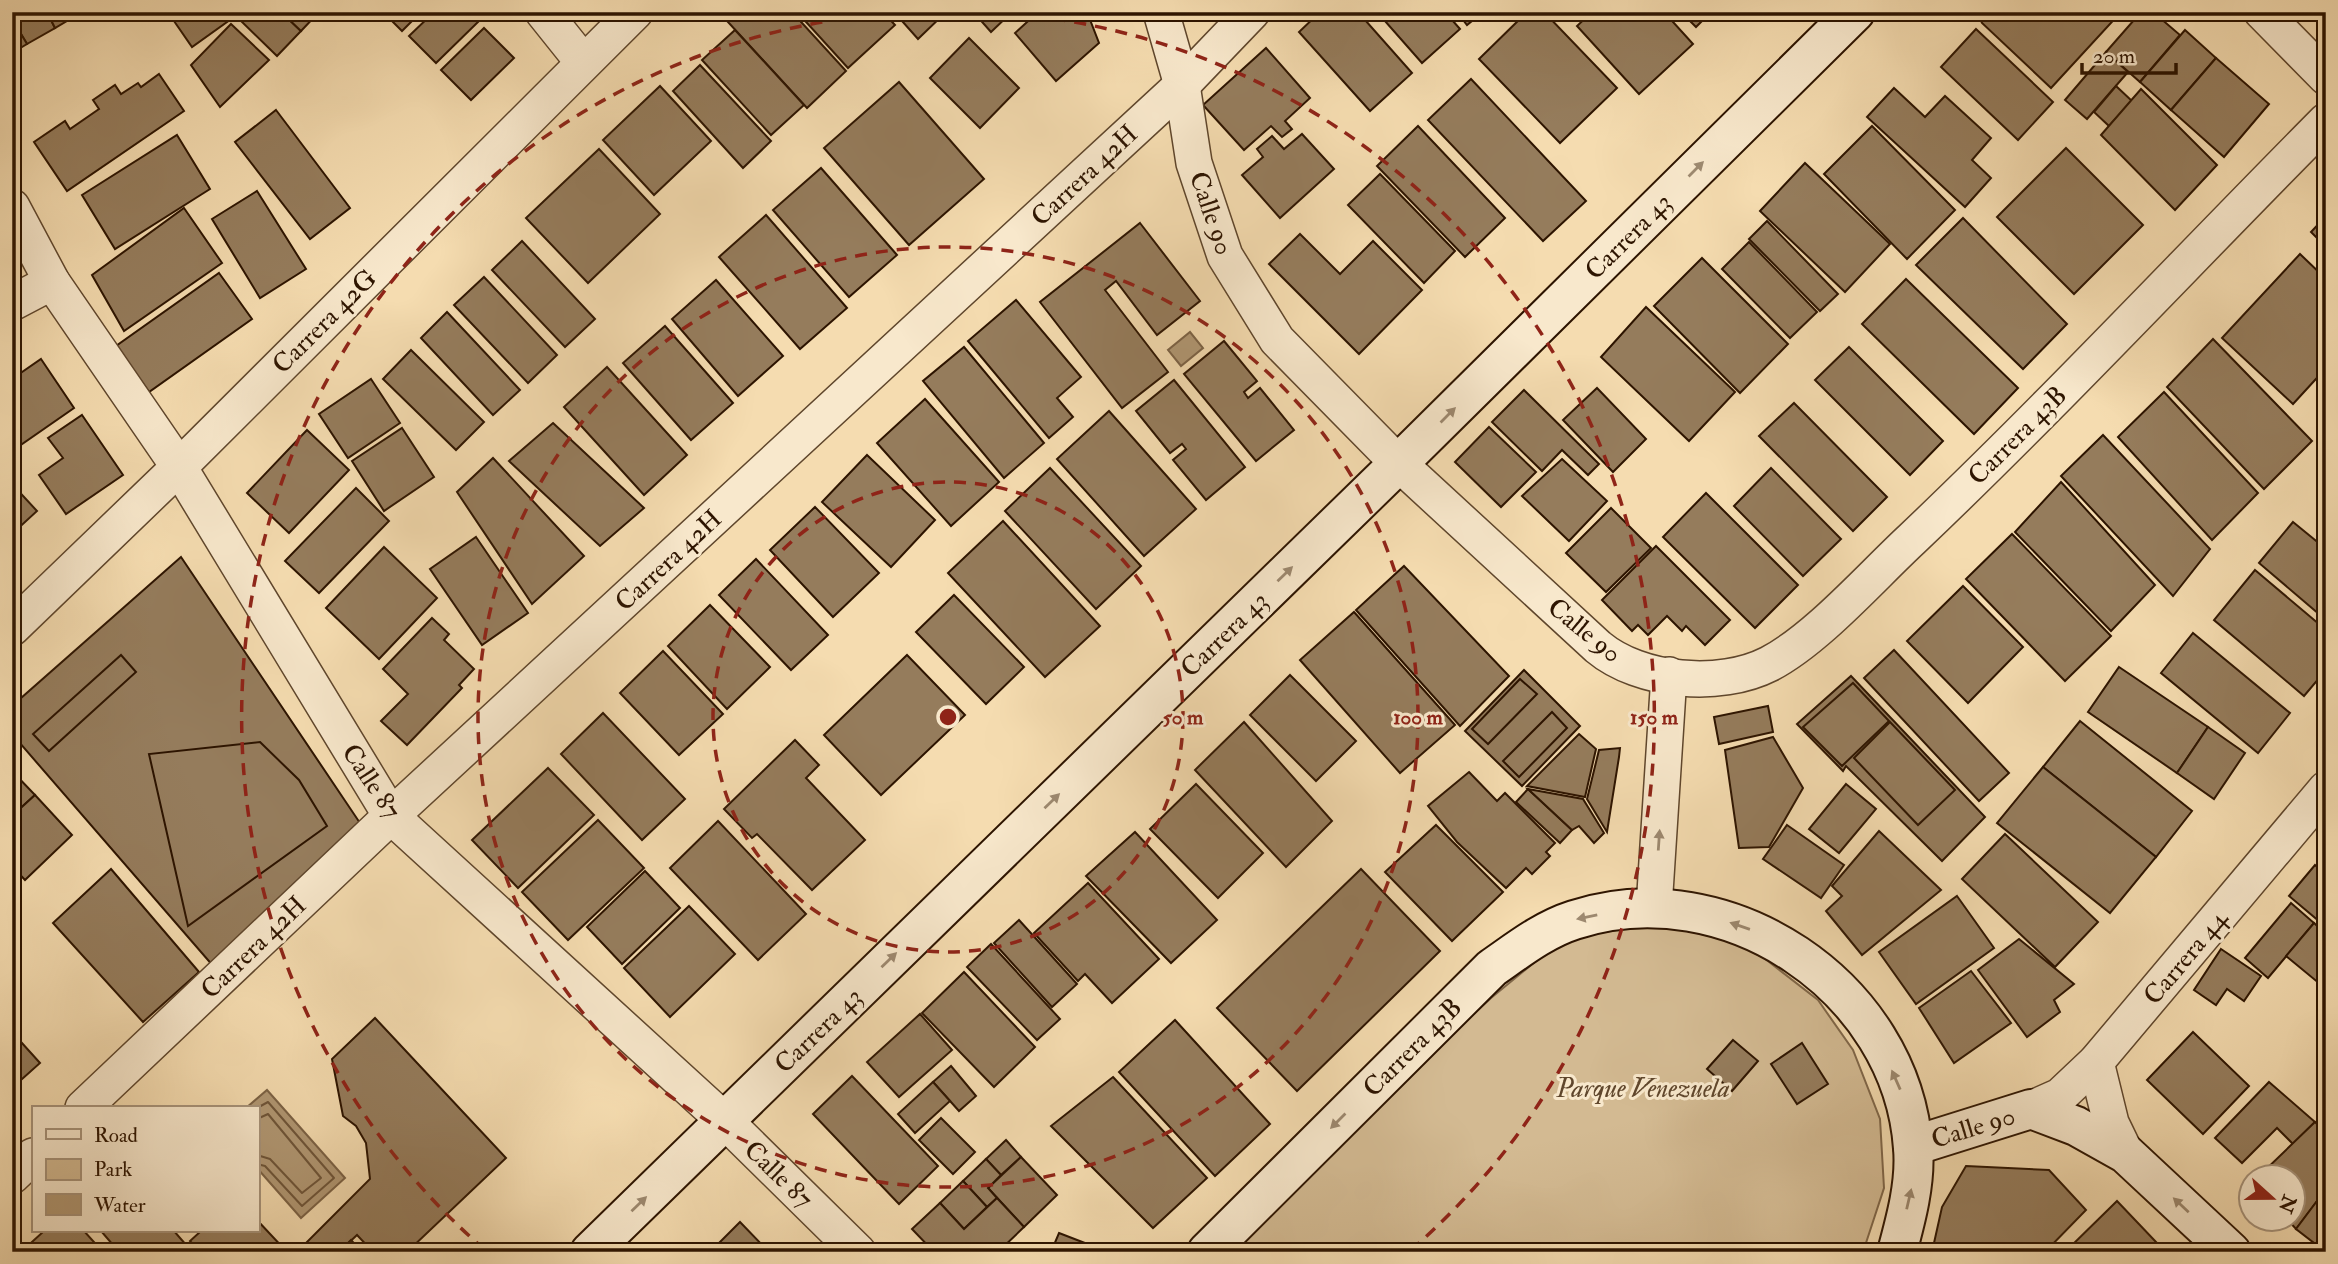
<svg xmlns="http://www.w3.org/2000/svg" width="2338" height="1264" font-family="'IM FELL Double Pica',serif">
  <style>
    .green { fill: #d3ba92; stroke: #806749; stroke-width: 2 }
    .water { fill: #b19874; stroke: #7c6346; stroke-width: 2 }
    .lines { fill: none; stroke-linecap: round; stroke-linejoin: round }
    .shore { stroke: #6f563a; stroke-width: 2 }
    .building { fill: #957c5c; stroke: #2d1400; stroke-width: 2 }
    .street-casing { stroke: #5f462c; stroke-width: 38 }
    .secondary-casing { stroke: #2d1400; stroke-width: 42 }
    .street { stroke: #f8e8cc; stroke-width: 35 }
    .secondary { stroke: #f8e8cc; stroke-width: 38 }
    .oneway { fill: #9d8970 }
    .ring { fill: none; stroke: #8f2418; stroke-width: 3.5; stroke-dasharray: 12 9 }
    .labels { text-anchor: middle; stroke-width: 6; stroke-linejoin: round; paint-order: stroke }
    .street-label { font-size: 26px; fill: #2d1400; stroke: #f8e8cc }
    .park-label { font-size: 26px; font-style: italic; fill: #5f462c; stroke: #f8e8cc }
    .centre { fill: #8f2418; stroke: #f8e8cc; stroke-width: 3.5 }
    .ring-label { font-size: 21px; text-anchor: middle; font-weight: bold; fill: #8f2418; stroke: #f8e8cc; stroke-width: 6; stroke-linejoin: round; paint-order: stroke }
  </style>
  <rect width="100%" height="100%" fill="#f5dcb0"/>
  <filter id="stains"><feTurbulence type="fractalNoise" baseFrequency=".00286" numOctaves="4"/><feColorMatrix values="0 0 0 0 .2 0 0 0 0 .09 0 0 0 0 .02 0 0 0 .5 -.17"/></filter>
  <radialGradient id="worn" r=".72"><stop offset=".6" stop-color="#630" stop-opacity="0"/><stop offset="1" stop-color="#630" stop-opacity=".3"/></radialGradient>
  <polygon class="green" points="1656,923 1734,942 1764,958 1818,1000 1853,1050 1880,1119 1884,1188 1863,1252 1229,1252 1418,1065 1491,998 1547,952 1576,937"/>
  <g class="water">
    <polygon points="1190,332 1203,348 1181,366 1168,350"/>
    <polygon points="267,1090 345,1178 301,1218 257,1168 257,1108 246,1108"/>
  </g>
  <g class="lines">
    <g class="shore">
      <polyline points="257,1108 268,1102 334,1178 302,1206 265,1166 257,1164"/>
      <polyline points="257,1119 268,1114 321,1178 302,1193 270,1159 257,1155"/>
    </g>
  </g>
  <g class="building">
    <polygon points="12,12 47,12 55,28 27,44 12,19"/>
    <polygon points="47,12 82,12 55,28"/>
    <polygon points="186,12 241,12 192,47 174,21"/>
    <polygon points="246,12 281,12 301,31 277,56 239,19"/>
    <polygon points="281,12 319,12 301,31"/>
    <polygon points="383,12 421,12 402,31"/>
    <polygon points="434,12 470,12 479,21 436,63 409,36"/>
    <polygon points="738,12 792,12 846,71 807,108 728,22"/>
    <polygon points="797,12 883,12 895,25 848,68"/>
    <polygon points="894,12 946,12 918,39"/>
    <polygon points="979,12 1012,12 991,32 976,15"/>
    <polygon points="1038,12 1087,12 1099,43 1056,81 1015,33"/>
    <polygon points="1320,12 1358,12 1412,73 1370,111 1299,32"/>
    <polygon points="1377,12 1445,12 1460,29 1422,63"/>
    <polygon points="1457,12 1483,12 1467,25"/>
    <polygon points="1527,12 1544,12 1617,88 1560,143 1479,59"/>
    <polygon points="1592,12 1664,12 1693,44 1639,94 1577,26"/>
    <polygon points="1681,12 1711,12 1696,27"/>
    <polygon points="1977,12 2121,12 2051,88 1982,23"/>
    <polygon points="2141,12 2153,12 2180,35 2140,82 2106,52"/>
    <polygon points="12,19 27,44 12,53"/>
    <polygon points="231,24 269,60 220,107 191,65"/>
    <polygon points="484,28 514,58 471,100 441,70"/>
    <polygon points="1976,29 2053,102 2018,140 1941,67"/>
    <polygon points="735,30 804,105 771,135 702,60"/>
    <polygon points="2185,30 2216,58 2171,110 2140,82"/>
    <polygon points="969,38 1019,88 980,128 930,78"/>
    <polygon points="1266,48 1310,98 1285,121 1292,129 1282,137 1271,126 1244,150 1203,105"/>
    <polygon points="2106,52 2128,72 2087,119 2065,100"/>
    <polygon points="2216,58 2269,104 2224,157 2171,110"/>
    <polygon points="700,65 771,141 743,168 673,91"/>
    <polygon points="159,74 184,111 67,191 34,142 65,121 70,129 99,109 93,100 115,85 121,94 138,83 141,87"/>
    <polygon points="1471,79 1586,201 1543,241 1428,120"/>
    <polygon points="899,82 984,179 909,245 824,148"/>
    <polygon points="660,86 711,141 654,195 603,140"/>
    <polygon points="2116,86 2132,101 2109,126 2094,112"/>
    <polygon points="1894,88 1925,117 1945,96 1991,138 1972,160 1991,178 1965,207 1867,117"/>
    <polygon points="2141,89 2217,165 2175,210 2101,135"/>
    <polygon points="276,110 350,208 310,239 235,142"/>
    <polygon points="1418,126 1505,218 1465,257 1377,166"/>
    <polygon points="1872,126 1955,210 1907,259 1824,174"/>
    <polygon points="1302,134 1334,169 1280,218 1242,175 1263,157 1257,149 1272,136 1284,149"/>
    <polygon points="177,135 210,189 115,249 82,195"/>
    <polygon points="2066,148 2143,225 2074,294 1997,217"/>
    <polygon points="599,149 660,214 588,283 526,218"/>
    <polygon points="1805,163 1890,244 1845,292 1760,211"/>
    <polygon points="821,168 897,255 849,297 773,210"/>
    <polygon points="1380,174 1455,251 1424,283 1348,205"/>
    <polygon points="257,191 306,269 260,298 212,219"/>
    <polygon points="184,208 222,263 124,331 92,275"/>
    <polygon points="766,215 847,308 800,349 719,257"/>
    <polygon points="2326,216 2326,247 2311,232"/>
    <polygon points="1963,218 2067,324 2023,369 1916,265"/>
    <polygon points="1767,221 1838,294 1820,311 1749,239"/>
    <polygon points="1140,223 1200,301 1157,335 1116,281 1105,290 1168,372 1122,408 1040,302"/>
    <polygon points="1300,234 1340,274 1373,241 1422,290 1359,354 1269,264"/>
    <polygon points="522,241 595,319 565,347 492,270"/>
    <polygon points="1749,242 1817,312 1790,338 1722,269"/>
    <polygon points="2300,254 2326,279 2326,368 2293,404 2222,338"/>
    <polygon points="1702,258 1788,344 1740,393 1654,306"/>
    <polygon points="219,273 252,319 149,392 116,346"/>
    <polygon points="484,277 557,355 528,383 454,305"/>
    <polygon points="1906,279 2018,388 1974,434 1862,324"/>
    <polygon points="716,280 783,356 738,396 672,319"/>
    <polygon points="1016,300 1081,377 1057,398 1073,417 1049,438 968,341"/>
    <polygon points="1646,307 1735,392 1689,441 1601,357"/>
    <polygon points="447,312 520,390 493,415 421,338"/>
    <polygon points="665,326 733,403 691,440 623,363"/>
    <polygon points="2213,339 2312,441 2264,489 2167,387"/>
    <polygon points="1224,341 1257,381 1244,392 1248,398 1260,388 1294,430 1256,461 1184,374"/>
    <polygon points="964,347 1044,443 1004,478 923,381"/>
    <polygon points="1849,347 1943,441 1910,475 1815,380"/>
    <polygon points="411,350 484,422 456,450 383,379"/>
    <polygon points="41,359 74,408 12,451 12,379"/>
    <polygon points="607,367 687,455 644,495 564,407"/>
    <polygon points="371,379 400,423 348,458 319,414"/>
    <polygon points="1174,380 1245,467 1206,500 1173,460 1186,449 1182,444 1170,453 1136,411"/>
    <polygon points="1597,388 1646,439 1613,472 1563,420"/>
    <polygon points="1524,390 1599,464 1588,475 1562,450 1542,471 1492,422"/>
    <polygon points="2164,392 2258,493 2212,540 2118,437"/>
    <polygon points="925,399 999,482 951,526 877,443"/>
    <polygon points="1794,403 1887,497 1853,531 1759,436"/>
    <polygon points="1109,411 1196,509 1144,556 1057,459"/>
    <polygon points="82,415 123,475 66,514 39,475 63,458 48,438"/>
    <polygon points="553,423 644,508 600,546 509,461"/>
    <polygon points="1489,427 1536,472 1501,507 1455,462"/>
    <polygon points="402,428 434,477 384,511 352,461"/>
    <polygon points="307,430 349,470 289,533 247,493"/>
    <polygon points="2103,435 2210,549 2173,596 2061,476"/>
    <polygon points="867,455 935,520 891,567 822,502"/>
    <polygon points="493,458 584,556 532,604 457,492"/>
    <polygon points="1562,459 1607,501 1569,541 1522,496"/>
    <polygon points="1050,468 1141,566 1096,609 1005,511"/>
    <polygon points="1771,468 1841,539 1803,576 1734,506"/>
    <polygon points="2061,482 2155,585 2111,631 2015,532"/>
    <polygon points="12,484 37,511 12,534"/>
    <polygon points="356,488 389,521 319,593 285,561"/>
    <polygon points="1706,493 1798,585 1755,628 1663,537"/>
    <polygon points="815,507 879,573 833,617 770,550"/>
    <polygon points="1611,508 1651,548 1606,592 1566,553"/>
    <polygon points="1003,521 1100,626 1045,677 948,573"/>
    <polygon points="2293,522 2326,549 2326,620 2259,563"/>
    <polygon points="2012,534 2111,636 2065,681 1966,579"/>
    <polygon points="476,537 528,613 482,645 430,569"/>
    <polygon points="1656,546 1730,620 1705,645 1686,626 1682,631 1667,616 1648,635 1638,625 1632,631 1602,600"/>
    <polygon points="384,547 437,598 379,659 326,608"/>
    <polygon points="181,557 360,823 214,967 12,734 12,706"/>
    <polygon points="756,559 828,635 791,670 719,595"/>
    <polygon points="1404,566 1509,676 1460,726 1356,610"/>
    <polygon points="2255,570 2326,630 2326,670 2304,696 2214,620"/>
    <polygon points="1963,586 2023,647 1968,703 1907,641"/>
    <polygon points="954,595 1024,667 986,704 916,632"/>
    <polygon points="710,605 770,667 727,709 668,646"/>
    <polygon points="1354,612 1455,725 1400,773 1300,660"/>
    <polygon points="432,618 449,634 444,640 474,669 459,685 462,688 407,745 381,721 408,694 383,669"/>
    <polygon points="2193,633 2290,713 2258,753 2161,673"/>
    <polygon points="1894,650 2009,773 1979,801 1864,678"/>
    <polygon points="663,651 723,714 679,755 620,693"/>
    <polygon points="121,655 136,672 49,751 33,734"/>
    <polygon points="907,655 965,715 881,795 824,735"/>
    <polygon points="2119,667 2208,727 2177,773 2088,712"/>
    <polygon points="1524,670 1580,726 1522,786 1465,731"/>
    <polygon points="1290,675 1356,741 1316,781 1250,715"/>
    <polygon points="1851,676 1985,817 1942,861 1846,766 1843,771 1797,724"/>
    <polygon points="1520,679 1537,694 1488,744 1472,729"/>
    <polygon points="1853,683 1889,721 1842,766 1803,727"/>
    <polygon points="1768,706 1773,732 1719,744 1714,717"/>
    <polygon points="1552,712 1567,728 1519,777 1503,761"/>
    <polygon points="603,713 685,799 642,840 561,754"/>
    <polygon points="2080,721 2192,811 2156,857 2043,767"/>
    <polygon points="1244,722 1332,821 1286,867 1195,770"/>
    <polygon points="1890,722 1955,790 1918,825 1854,758"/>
    <polygon points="2208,727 2245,753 2214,799 2177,773"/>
    <polygon points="1579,734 1596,749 1585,797 1527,786"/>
    <polygon points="1773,737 1803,788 1769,847 1739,848 1725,750"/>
    <polygon points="795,740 819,765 806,778 865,840 812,890 757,834 752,838 724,809"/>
    <polygon points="260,742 299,780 327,826 188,926 149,754"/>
    <polygon points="1620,748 1619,757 1607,832 1587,799 1599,750"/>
    <polygon points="2043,767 2156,857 2110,913 1997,823"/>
    <polygon points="548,768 594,815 518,888 472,840"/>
    <polygon points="12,771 35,795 12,816"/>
    <polygon points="1469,772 1497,801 1505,793 1555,843 1546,852 1550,856 1532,874 1526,868 1506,888 1457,842 1428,806"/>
    <polygon points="1196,784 1263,853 1218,898 1150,829"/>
    <polygon points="1846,784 1876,809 1839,853 1809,829"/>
    <polygon points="1528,789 1572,830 1560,843 1516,802"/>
    <polygon points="1528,789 1583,799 1604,833 1594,843 1579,826 1572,830"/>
    <polygon points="35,795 72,835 25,880 12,866 12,816"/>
    <polygon points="598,820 644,868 568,940 522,892"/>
    <polygon points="718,821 806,914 758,960 670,868"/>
    <polygon points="1436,825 1503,892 1452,941 1385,872"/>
    <polygon points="1787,825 1844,865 1821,898 1763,859"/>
    <polygon points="1879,831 1941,890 1862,955 1826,911 1842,896 1832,886"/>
    <polygon points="1135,832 1217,920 1171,963 1086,876"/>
    <polygon points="2005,834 2098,922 2055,967 1962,879"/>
    <polygon points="2315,865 2326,875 2326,927 2289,896"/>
    <polygon points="111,869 199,972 143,1022 53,923"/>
    <polygon points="1361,869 1440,951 1297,1091 1217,1008"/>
    <polygon points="645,871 680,908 622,964 587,927"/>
    <polygon points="1088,883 1159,959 1112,1003 1085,974 1078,981 1034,933"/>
    <polygon points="1957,896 1994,948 1916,1004 1879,952"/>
    <polygon points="2291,903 2314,923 2268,978 2245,958"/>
    <polygon points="689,906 735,954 670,1017 624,968"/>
    <polygon points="1019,920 1077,984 1052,1007 994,943"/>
    <polygon points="2314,923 2326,934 2326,989 2286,956"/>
    <polygon points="2019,939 2074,984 2054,1000 2060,1012 2027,1037 1978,970"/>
    <polygon points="991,944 1060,1019 1037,1040 967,967"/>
    <polygon points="2221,949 2261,976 2244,1001 2227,989 2216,1005 2194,990"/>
    <polygon points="1971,971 2011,1023 1954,1063 1919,1008"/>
    <polygon points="964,972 1035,1047 994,1087 922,1013"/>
    <polygon points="920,1014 952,1050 899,1097 867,1062"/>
    <polygon points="375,1018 506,1158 407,1252 373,1252 357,1235 339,1252 297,1252 370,1179 366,1143 356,1126 343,1116 332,1059"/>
    <polygon points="1175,1020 1270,1124 1215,1176 1119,1072"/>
    <polygon points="12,1032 40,1063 12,1088"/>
    <polygon points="2193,1032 2249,1086 2203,1134 2147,1080"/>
    <polygon points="1733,1040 1758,1061 1732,1091 1707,1069"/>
    <polygon points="1802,1043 1828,1084 1797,1104 1771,1064"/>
    <polygon points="951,1066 976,1096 959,1111 933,1082"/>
    <polygon points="852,1076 938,1166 899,1204 813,1114"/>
    <polygon points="1113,1077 1207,1178 1153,1228 1051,1126"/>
    <polygon points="933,1082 950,1101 915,1133 898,1114"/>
    <polygon points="2269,1082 2315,1122 2293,1144 2277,1128 2242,1163 2215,1138"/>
    <polygon points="941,1118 975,1152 953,1174 919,1140"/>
    <polygon points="2315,1122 2326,1133 2326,1189 2296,1229 2286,1218 2292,1218 2292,1176 2259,1176"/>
    <polygon points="1006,1140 1021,1157 1001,1175 986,1159"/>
    <polygon points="1021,1157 1057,1195 1024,1227 988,1188"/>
    <polygon points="986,1159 1001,1175 988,1188 997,1198 987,1207 963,1181"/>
    <polygon points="1966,1166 2049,1170 2086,1210 2045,1252 1932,1252 1942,1207"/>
    <polygon points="963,1181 987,1207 964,1229 940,1203"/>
    <polygon points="2326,1189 2326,1235 2318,1246 2296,1229"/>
    <polygon points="997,1198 1024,1227 998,1252 934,1252 912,1229 940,1203 964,1229"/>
    <polygon points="2117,1201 2157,1243 2148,1252 2065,1252"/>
    <polygon points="257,1220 287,1252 200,1252 190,1241 201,1231 257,1231"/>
    <polygon points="740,1222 769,1252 710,1252"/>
    <polygon points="44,1231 84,1231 103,1252 21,1252"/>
    <polygon points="101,1231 174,1231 187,1246 180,1252 119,1252"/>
    <polygon points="1059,1233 1103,1250 1103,1252 1051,1252"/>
    <polygon points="351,1240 362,1252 339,1252"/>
  </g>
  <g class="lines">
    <defs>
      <g id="street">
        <polyline points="543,12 583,62"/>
        <path d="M1161 12 1182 85 1194 163 1225 256 1277 340 1394 459 1598 647C1640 682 1720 689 1769 664 1817 639 1871 577 1912 539 2054 404 2188 260 2326 121"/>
        <polyline points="2262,12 2326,77"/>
        <polyline points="12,207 52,282 179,467 391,816 725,1121 858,1252"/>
        <polyline points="12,303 52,282"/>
        <polyline points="12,628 179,467 635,12"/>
        <polyline points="1654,908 1669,675"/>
        <polyline points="2096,1062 2111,1123 2126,1154"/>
        <polyline points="83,1108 391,816 1182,85 1252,12"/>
        <polyline points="2031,1109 2060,1096 2096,1062 2326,789"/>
        <polyline points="12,1176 33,1156"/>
      </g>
      <g id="secondary">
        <polyline points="1913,1146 2031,1109 2076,1126 2126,1154 2231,1252"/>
        <polyline points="590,1252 1399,463 1855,12"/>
        <path d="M1207 1252 1492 968C1518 950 1543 930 1574 920 1726 870 1902 987 1913 1148 1916 1182 1906 1219 1897 1252"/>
      </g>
    </defs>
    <use href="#street" class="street-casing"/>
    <use href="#secondary" class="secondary-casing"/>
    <use href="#street" class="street"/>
    <use href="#secondary" class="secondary"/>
  </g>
  <defs><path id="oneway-solid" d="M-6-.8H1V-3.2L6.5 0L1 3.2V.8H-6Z" transform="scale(1.75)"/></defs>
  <g class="oneway">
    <use href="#oneway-solid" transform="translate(1696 169) rotate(-45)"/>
    <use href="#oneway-solid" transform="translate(1448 415) rotate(-45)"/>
    <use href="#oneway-solid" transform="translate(1285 574) rotate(-44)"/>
    <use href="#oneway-solid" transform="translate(1052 801) rotate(-44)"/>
    <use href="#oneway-solid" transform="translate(1659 840) rotate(-86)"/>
    <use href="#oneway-solid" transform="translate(1587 917) rotate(168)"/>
    <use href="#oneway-solid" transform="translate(1740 926) rotate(-161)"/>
    <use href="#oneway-solid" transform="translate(889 960) rotate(-44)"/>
    <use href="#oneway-solid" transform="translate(1896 1080) rotate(-114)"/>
    <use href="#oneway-solid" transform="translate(1338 1121) rotate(135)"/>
    <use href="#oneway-solid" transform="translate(1909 1199) rotate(-77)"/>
    <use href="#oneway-solid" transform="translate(639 1204) rotate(-44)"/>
    <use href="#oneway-solid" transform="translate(2181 1205) rotate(-137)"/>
  </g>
  <g class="ring">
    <circle cx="948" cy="717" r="235"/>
    <circle cx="948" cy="717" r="470"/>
    <path d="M485 1250A706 706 0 0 1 905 12M991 12A706 706 0 0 1 1411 1250"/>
  </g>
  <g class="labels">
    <g class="street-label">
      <text transform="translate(1084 175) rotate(-43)" y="9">Carrera 42H</text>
      <text transform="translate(1212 213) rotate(71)" y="9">Calle 90</text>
      <text transform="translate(1628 236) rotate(-45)" y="9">Carrera 43</text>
      <text transform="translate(324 321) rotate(-45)" y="9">Carrera 42G</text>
      <text transform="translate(2017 435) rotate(-45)" y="9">Carrera 43B</text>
      <text transform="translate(668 560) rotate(-43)" y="9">Carrera 42H</text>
      <text transform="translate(1585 630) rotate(39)" y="9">Calle 90</text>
      <text transform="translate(1224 634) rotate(-44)" y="9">Carrera 43</text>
      <text transform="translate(372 781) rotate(56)" y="9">Calle 87</text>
      <text transform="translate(253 947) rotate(-44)" y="9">Carrera 42H</text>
      <text transform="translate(2185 957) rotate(-50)" y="9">Carrera 44</text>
      <text transform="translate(818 1030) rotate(-44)" y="9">Carrera 43</text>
      <text transform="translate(1412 1047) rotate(-45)" y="9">Carrera 43B</text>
      <text transform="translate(1973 1127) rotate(-17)" y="9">Calle 90</text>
      <text transform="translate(779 1174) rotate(44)" y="9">Calle 87</text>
    </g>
    <g class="park-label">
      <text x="1643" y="1097">Parque Venezuela</text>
    </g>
  </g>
  <circle cx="948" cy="717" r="10" class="centre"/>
  <g class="ring-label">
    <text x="1183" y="724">50 m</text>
    <text x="1418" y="724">100 m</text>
    <text x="1654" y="724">150 m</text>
  </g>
  <rect width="2338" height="1264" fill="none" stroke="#f5dcb0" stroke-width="42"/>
  <rect x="14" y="14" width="2310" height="1236" fill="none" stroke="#2d1400" stroke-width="3.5"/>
  <rect x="21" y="21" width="2296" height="1222" fill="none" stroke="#2d1400" stroke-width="2"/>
  <rect x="32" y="1106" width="228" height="126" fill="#f8e8cc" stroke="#a7937a" stroke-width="2"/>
  <rect x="46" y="1129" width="35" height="10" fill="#f8e8cc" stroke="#a7937a" stroke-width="2"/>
  <text x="94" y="1142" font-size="21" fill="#2d1400">Road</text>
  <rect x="46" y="1159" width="35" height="21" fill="#d3ba92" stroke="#a7937a" stroke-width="2"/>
  <text x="94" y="1176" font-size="21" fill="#2d1400">Park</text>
  <rect x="46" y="1194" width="35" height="21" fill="#b19874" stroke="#a7937a" stroke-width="2"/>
  <text x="94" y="1212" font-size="21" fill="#2d1400">Water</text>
  <g transform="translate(2272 1198) rotate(111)"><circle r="33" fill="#f8e8cc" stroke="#a7937a" stroke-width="2"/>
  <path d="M0-5L12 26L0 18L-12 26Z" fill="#8f2418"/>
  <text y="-10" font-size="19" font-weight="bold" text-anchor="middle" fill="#2d1400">N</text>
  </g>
  <path d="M2082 63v10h94v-10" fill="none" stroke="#2d1400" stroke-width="3.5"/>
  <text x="2093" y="63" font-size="21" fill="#2d1400" stroke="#f8e8cc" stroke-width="5" paint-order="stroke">20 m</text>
  <rect width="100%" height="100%" filter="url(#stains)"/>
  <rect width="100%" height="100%" fill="url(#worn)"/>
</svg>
